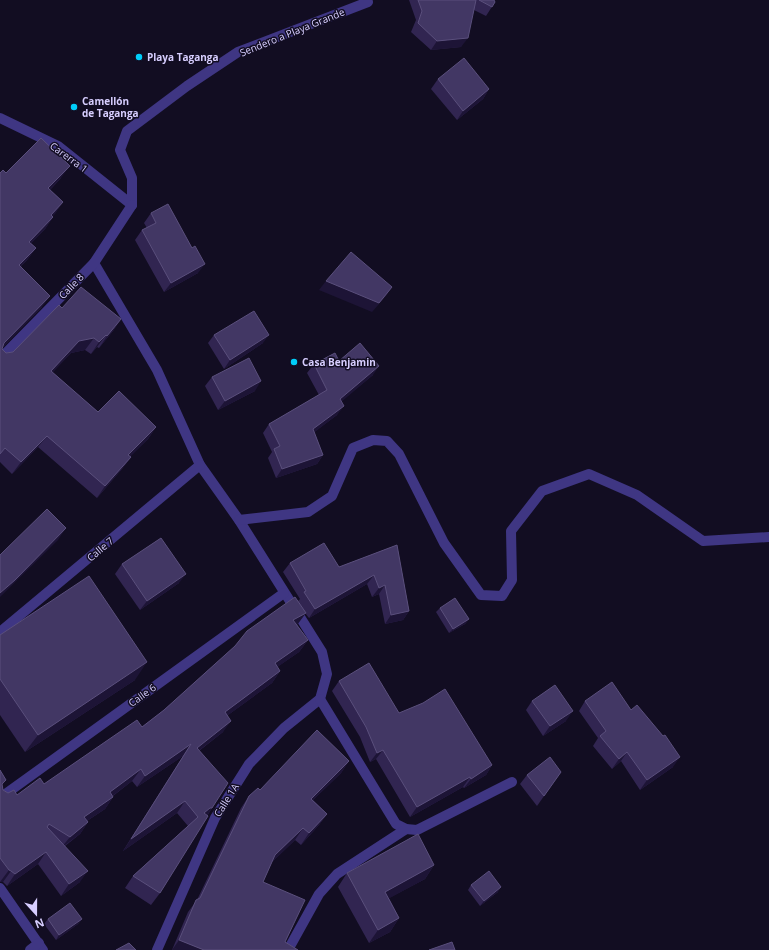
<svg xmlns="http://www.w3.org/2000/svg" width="769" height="950" font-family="'Open Sans',sans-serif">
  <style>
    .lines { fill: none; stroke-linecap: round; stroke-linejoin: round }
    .minor { stroke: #3f3683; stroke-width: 10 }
    .wall { fill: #312551 }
    .shaded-wall { fill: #1d1436 }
    .building { fill: #423764; stroke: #5a4f7c }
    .poi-dot { fill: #00cdf9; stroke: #120d22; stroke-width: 1.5 }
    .labels { text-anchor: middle; stroke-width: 3; stroke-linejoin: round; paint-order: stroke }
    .street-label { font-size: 10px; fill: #d7ceff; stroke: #120d22 }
    .poi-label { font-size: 10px; font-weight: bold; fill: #d7ceff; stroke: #120d22; text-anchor: start }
  </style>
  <rect width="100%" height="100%" fill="#120d22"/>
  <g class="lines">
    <g class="minor">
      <polyline points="0,118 58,146 132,205"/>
      <polyline points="132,205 132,178 120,150 127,131 187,86 238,52 368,2"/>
      <polyline points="94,263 157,370 200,465 239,520 322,652 327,674 320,699 284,728 249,764 215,818 157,950"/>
      <polyline points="0,359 94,263 132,205"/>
      <polyline points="239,520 308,512 332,496 353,448 373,440 387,441 399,454 444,543 481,595 502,596 512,580 511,531 542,491 589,474 637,495 703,541 769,537"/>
      <polyline points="0,632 200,465"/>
      <polyline points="320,699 396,824 406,829 417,830 512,782"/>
      <polyline points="0,798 284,593"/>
      <polyline points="0,888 43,950"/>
      <polyline points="30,950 39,943"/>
      <polyline points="288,950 319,894 337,874 406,829"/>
    </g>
  </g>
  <g class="wall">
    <polygon points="409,0 494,0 495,2 486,16 474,10 461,47 431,50 411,32 416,20"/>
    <polygon points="438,79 489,89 483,99 457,120 431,89"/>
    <polygon points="0,173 61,178 50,190 63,202 52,217 53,217 45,229 31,243 36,248 27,260 21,266 42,307 3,347 2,349 6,353 13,352 62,308 121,319 113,331 99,348 97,347 91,354 85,350 71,353 52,372 98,412 156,427 148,439 130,456 131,457 122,469 97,498 38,447 12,474 0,462"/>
    <polygon points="151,213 198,273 164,292 135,240 142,230 147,228 144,223"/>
    <polygon points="214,335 263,343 224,369 208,343"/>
    <polygon points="339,361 373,375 341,401 337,415 314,432 323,455 317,464 276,478 268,458 272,452 263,433 269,424 319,395 307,373 314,364"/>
    <polygon points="212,377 255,391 218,410 205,386"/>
    <polygon points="397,545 409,611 403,620 385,624 379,594 372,597 367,584 309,618 305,613 297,625 308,640 299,652 277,667 280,671 272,683 228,715 223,732 199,751 212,808 160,893 151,905 125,888 133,876 188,826 177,813 123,851 183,756 137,787 132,781 113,796 113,797 105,809 87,821 88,822 80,834 65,846 80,882 61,896 38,864 7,886 3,882 0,882 0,770 6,780 2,785 3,790 8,793 17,795 44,784 142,727 164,710 298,601 300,599 283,572 290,563 339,567"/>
    <polygon points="122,564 179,583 140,610 115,574"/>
    <polygon points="440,608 469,619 465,624 449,633 436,612"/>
    <polygon points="0,635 135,680 25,752 0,715"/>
    <polygon points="339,681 399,713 492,765 486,775 464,788 463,787 410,817 376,759 370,762 360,737 332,691"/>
    <polygon points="532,701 566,721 543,736 526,710"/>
    <polygon points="585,701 631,710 673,767 640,790 621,761 612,769 593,746 598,738 579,711"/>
    <polygon points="349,761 341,773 313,800 327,814 319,825 301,845 295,840 272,862 263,882 285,942 298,950 172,950 188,912 197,900 241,808 249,796 260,790"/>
    <polygon points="561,772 537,806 520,784 527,775"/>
    <polygon points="434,865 425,879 389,898 399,918 390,932 369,943 338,887 347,873"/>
    <polygon points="471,885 498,892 480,906 468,890"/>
    <polygon points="48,919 82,919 78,924 56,940 44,924"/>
  </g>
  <g class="shaded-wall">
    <polygon points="468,38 461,47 431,50 437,41"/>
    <polygon points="489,89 483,99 457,120 463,111"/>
    <polygon points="70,166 61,178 40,200 48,188"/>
    <polygon points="63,202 55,214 42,227 51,215"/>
    <polygon points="53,217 45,229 21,254 29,242"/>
    <polygon points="36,248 27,260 11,276 19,265"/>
    <polygon points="205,264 198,273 164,292 171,283"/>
    <polygon points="326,281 392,287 386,296 372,312 319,290"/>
    <polygon points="50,296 42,307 0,350 4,343"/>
    <polygon points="121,319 113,331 99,348 107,336"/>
    <polygon points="106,335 97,347 91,354 99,342"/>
    <polygon points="269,335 263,343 224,369 230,360"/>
    <polygon points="94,338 85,350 71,353 43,383 51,371 79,341"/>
    <polygon points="379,366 373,375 334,408 340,399"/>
    <polygon points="261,381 255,391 218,410 225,401"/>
    <polygon points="344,406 337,415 307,438 313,429"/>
    <polygon points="156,427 148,439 120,467 128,455"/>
    <polygon points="47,436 38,447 12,474 21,462"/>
    <polygon points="323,455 317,464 276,478 282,469"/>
    <polygon points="131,457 122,469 97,498 105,486"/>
    <polygon points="66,528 58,540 0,597 0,593"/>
    <polygon points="186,574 179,583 140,610 147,601"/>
    <polygon points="374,575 367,584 309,618 315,609"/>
    <polygon points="385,585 379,594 372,597 379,588"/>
    <polygon points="409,611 403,620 385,624 391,615"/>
    <polygon points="306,613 297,625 285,632 293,620"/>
    <polygon points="469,619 465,624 449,633 453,629"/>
    <polygon points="308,640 299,652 266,675 275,663"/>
    <polygon points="147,662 135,680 25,752 38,735"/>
    <polygon points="280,671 272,683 217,723 225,712"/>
    <polygon points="573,711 566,721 543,736 550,726"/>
    <polygon points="231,721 223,732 188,759 197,748"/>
    <polygon points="191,744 183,756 137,787 145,776"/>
    <polygon points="383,750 376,759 370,762 377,753"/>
    <polygon points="627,752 621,761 612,769 619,759"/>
    <polygon points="680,757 673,767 640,790 647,780"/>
    <polygon points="349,761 341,773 303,810 311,799"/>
    <polygon points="492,765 486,775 464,788 471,779"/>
    <polygon points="141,769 132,781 102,804 110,792"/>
    <polygon points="470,777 463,787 410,817 417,807"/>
    <polygon points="113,797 105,809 76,828 84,817"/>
    <polygon points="185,801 177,813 123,851 131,839"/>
    <polygon points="210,808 212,808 204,820 204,813"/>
    <polygon points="327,814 319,825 301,845 309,833"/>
    <polygon points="88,822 80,834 61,848 70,837"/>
    <polygon points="303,828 295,840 267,867 275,855"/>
    <polygon points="46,852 38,864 7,886 15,874"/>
    <polygon points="434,865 425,879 375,906 385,892"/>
    <polygon points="9,870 11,871 3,882 0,882"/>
    <polygon points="88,871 80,882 61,896 69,884"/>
    <polygon points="501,887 498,892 480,906 484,901"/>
    <polygon points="399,918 390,932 369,943 378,930"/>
    <polygon points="82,919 78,924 56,940 59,935"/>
    <polygon points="179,940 204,950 172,950"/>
  </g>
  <g class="building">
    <polygon points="418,0 476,0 468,38 437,41 418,23 422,11"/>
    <polygon points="479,0 494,0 495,2 492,7"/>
    <polygon points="464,58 489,89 463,111 438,79"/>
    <polygon points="41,138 70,166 48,188 63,202 51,215 53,217 29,242 36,248 19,265 50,296 4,343 2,349 6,353 13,352 59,305 62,308 81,287 121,319 107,336 106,335 99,342 94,338 79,341 51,371 98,412 119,391 156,427 128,455 131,457 105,486 47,436 21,462 5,448 0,454 0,173 3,170 6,173"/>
    <polygon points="168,204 192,248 195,246 205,264 171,283 142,230 156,223 151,213"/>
    <polygon points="351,252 392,287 379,303 326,281"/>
    <polygon points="254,311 269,335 230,360 214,335"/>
    <polygon points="360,343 379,366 340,399 344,406 313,429 323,455 282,469 274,449 280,446 269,424 327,390 314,364 335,353 339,361"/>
    <polygon points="249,358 261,381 225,401 212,377"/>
    <polygon points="47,509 66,528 15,580 0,593 0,555"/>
    <polygon points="161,538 186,574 147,601 122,564"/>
    <polygon points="324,543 339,567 397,545 409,611 391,615 385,585 379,588 374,575 315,609 304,592 306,591 290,563"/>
    <polygon points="89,576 147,662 38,735 0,679 0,635"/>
    <polygon points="295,597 306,613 293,620 308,640 275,663 280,671 225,712 231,721 197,748 228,783 212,808 210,808 204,813 208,816 160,893 133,876 198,817 185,801 131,839 191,744 145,776 141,769 110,792 113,797 84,817 88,822 70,837 49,824 47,827 88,871 69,884 46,852 15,874 11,871 9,870 0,858 0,770 6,780 2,784 3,790 8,793 14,790 17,795 40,778 44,784 137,720 142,727 164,710 235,646 247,631"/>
    <polygon points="455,598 469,619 453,629 440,608"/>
    <polygon points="369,663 399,713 423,703 445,689 492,765 471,779 470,777 417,807 383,750 377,753 366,727 339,681"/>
    <polygon points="612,682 631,710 637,705 663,736 665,735 680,757 647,780 627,752 619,759 600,736 606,731 585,701"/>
    <polygon points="555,685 573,711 550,726 532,701"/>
    <polygon points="317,730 349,761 311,799 327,814 309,833 303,828 275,855 263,882 305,900 285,942 298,950 204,950 179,940 196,900 200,898 249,796 258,788 260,790"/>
    <polygon points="550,757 561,772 544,796 527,775"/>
    <polygon points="418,834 434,865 385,892 399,918 378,930 347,873"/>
    <polygon points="489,871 501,887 484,901 471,885"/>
    <polygon points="70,903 82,919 59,935 48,919"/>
    <polygon points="452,942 455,950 429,950"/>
    <polygon points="129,943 136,950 116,950"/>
  </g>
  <g class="poi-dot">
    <circle cx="139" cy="57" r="4"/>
    <circle cx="74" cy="107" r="4"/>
    <circle cx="294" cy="362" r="4"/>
  </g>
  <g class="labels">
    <g class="street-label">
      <text transform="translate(292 32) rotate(-22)" y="4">Sendero a Playa Grande</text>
      <text transform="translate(69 157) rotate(36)" y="4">Carerra 1</text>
      <text transform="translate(71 286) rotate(-46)" y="4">Calle 8</text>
      <text transform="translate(100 549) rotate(-40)" y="4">Calle 7</text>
      <text transform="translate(142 695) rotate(-36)" y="4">Calle 6</text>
      <text transform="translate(226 800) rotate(-58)" y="4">Calle 1A</text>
    </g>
    <g class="poi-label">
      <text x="147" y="61">Playa Taganga</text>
      <text x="82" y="105">Camellón<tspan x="82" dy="12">de Taganga</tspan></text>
      <text x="302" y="366">Casa Benjamin</text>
    </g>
  </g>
  <g transform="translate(36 914) rotate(159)" stroke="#120d22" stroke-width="3" paint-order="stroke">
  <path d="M0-3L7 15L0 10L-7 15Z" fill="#d7ceff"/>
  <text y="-6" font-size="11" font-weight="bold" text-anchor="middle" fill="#d7ceff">N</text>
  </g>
</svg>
